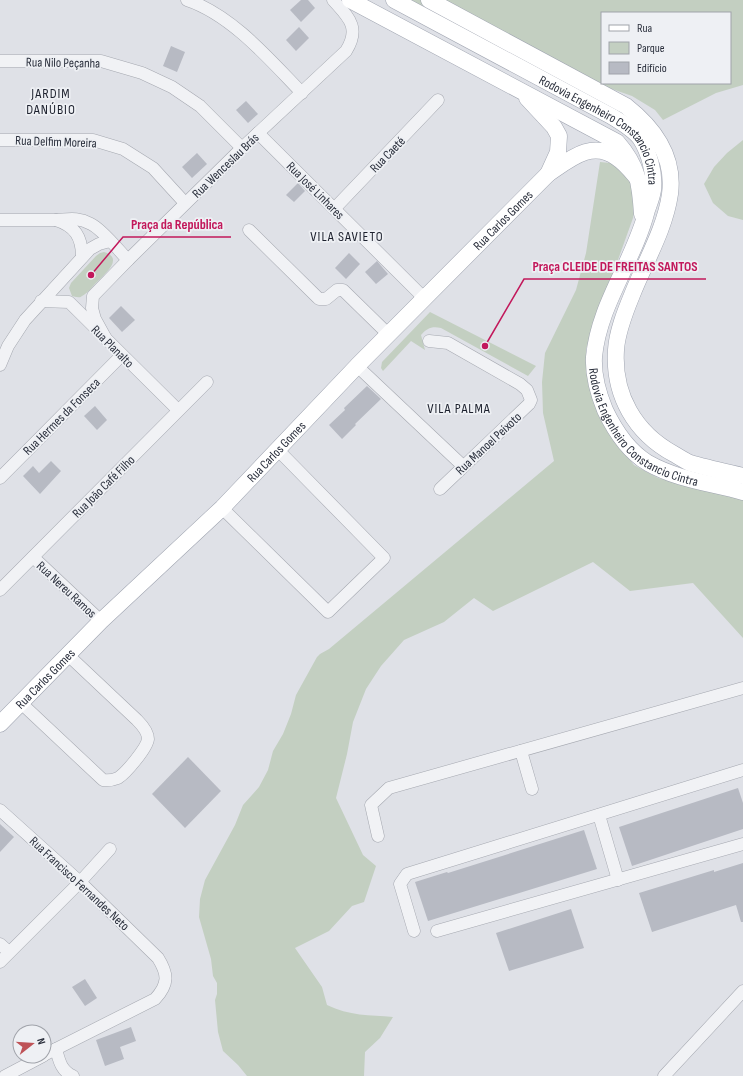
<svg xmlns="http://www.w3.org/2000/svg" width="743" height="1076" font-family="'Sofia Sans Condensed',sans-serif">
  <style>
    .green { fill: #c3cfc1; fill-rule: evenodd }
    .building { fill: #b7bac3 }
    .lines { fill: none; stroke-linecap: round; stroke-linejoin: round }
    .minor-casing { stroke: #a5a8b0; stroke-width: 13 }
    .major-casing { stroke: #a0a5b1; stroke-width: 17 }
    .minor { stroke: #f1f2f5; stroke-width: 12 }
    .major { stroke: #fff; stroke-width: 16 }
    .labels { text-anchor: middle; stroke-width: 3.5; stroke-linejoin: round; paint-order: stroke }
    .street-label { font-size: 13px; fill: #2a2f3c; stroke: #eef0f4 }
    .neighbourhood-label { font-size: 14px; letter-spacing: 1px; fill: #1c202d; stroke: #eef0f4 }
    .leader { fill: none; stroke: #c2185b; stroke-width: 1.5 }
    .callout-dot { fill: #c2185b; stroke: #eef0f4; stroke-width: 1.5 }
    .callout-label { font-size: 14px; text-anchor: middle; font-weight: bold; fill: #c2185b; stroke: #eef0f4; stroke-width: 3.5; stroke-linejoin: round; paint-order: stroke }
  </style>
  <rect width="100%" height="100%" fill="#dfe1e7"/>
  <g class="green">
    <path d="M396 0H743V85L716 93 663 120 655 110 632 96 595 83 504 45 452 26ZM602 13H730V83H602Z"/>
    <polygon points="743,140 743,220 728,216 713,203 704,184 714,167 727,153"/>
    <path d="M600 162 610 163 620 168 628 177 637 198 633 218 586 349 589 379 611 436 634 465 658 478 743 500V638L693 583 630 591 593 562 493 611 474 598 444 622 404 640 381 666 366 689 353 722 347 754 336 798 363 855 376 866 364 902 352 906 329 931 295 948 322 987 327 1005C349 1016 370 1015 393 1017L380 1038 365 1052 364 1076H247L238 1065 223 1051 218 1032 215 1000 217 994V983L213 976 211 959 199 917 200 899 205 880 235 825 243 805 259 787 268 770 273 751 283 734 291 714 296 695 317 657 320 654 329 649 554 461 543 413 542 382 545 353 576 290 586 253Z"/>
    <path d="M104 252C125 258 104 275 96 283 92 287 88 293 82 296 80 298 79 297 76 297L72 296 69 288 71 283 96 256 100 253Z"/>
    <path d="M430 312 536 366 528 376 441 328C432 326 427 328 421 335L425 350 411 341 383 371 381 368 382 362Z"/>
  </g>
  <g class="building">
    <polygon points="301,0 308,0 315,8 301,22 290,10"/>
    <polygon points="299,27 309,38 296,51 286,40"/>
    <polygon points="171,46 185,52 177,72 163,66"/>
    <polygon points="246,101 258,114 248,123 236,110"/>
    <polygon points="197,153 207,164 192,178 182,167"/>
    <polygon points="298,183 305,191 294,202 286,195"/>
    <polygon points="349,253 360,264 346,279 335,268"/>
    <polygon points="377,261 388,274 376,284 365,272"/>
    <polygon points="121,306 135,320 122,332 109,318"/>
    <polygon points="367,386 381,399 355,424 356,425 342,439 329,425 345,410 344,408"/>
    <polygon points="95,406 107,420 97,430 84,416"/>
    <polygon points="51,461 61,471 40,494 23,476 33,466 39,473"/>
    <polygon points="188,757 221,791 185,828 152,794"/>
    <polygon points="738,788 743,803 743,829 632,866 619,827"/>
    <polygon points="0,824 14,837 0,852"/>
    <polygon points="584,830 597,869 428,921 415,882 447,872 448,873"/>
    <polygon points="743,863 743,922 741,922 736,905 652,932 639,893 714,870 714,872"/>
    <polygon points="571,909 584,948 509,971 496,933"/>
    <polygon points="85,979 97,998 85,1006 72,987"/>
    <polygon points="131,1027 136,1041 120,1047 124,1059 105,1066 96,1040"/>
  </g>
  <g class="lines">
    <defs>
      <g id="minor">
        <path d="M187 0C232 15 270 60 302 93"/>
        <polyline points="0,61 101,61 142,73 172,87 200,106 242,148"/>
        <polyline points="258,133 424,298"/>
        <polyline points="0,140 93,140 123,149 153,168 185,203"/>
        <polyline points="335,208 438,100"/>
        <path d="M0 220C17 220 35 220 52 220 67 220 76 216 91 224 103 230 118 250 128 260"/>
        <path d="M56 220C75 226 82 237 82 257"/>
        <polyline points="249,230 317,297 319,299 326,299 337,290 343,290 389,335"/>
        <polyline points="41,301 69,302 178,410"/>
        <path d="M106 339 95 319 92 308 93 296 128 260 242 148 346 51C361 27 348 17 333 0"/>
        <polyline points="429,341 448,343 520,384 527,390 531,400 529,404 440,489"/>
        <polyline points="0,365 8,346 25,320 90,249 99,244 110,241"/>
        <polyline points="357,366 463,466"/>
        <polyline points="0,478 122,355"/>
        <polyline points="222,508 328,612 384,558 277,449"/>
        <polyline points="33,557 101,621"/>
        <polyline points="0,590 207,382"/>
        <path d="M21 703 103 780C109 781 113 780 118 778 126 773 147 748 148 739 148 732 142 725 137 720L68 655"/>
        <polyline points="521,751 532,789"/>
        <path d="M0 810 80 882 158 958C168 974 169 984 155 999L44 1055"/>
        <polyline points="599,815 618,880"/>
        <polyline points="378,836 371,805 389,788 743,688"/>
        <polyline points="414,931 400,884 407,874 743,770"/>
        <polyline points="437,931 743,844"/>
        <polyline points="0,944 9,952"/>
        <polyline points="0,962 80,882 110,849"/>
        <path d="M56 1049C59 1060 61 1071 73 1076"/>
        <polyline points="5,1076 43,1056"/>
        <polyline points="664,1076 743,991"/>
      </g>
      <g id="major">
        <path d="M350 0 617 142C638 166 640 183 642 214"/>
        <path id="s1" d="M394 0 611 116C621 122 633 129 640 138 649 152 655 173 653 190 652 197 649 204 647 210 634 261 599 304 594 357 593 376 598 393 605 410 615 431 628 451 648 463 678 480 711 483 743 492"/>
        <path d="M429 0 626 106C654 128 675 156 670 194 665 229 645 262 632 295 625 312 617 332 616 350 613 395 635 433 674 454 679 457 685 461 690 463 707 468 726 472 743 476"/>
        <polyline points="527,98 554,127 559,136 558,152 548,174"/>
        <path id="s2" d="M0 724 101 621 222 508 357 366 548 174C569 160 592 139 617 158 625 163 631 171 637 178"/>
      </g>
    </defs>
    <use href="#minor" class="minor-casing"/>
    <use href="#major" class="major-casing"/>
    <use href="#minor" class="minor"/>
    <use href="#major" class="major"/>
  </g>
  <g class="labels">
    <g class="street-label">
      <text transform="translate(63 62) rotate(1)" y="5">Rua Nilo Peçanha</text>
      <text dy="5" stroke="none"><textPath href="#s1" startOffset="249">Rodovia Engenheiro Constancio Cintra</textPath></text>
      <text transform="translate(56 141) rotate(2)" y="5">Rua Delfim Moreira</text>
      <text transform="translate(387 154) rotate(-46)" y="5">Rua Caeté</text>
      <text transform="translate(225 165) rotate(-44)" y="5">Rua Wenceslau Brás</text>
      <text transform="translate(316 190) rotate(45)" y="5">Rua José Linhares</text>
      <text dy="5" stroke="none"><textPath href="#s2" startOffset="712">Rua Carlos Gomes</textPath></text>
      <text transform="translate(113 346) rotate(45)" y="5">Rua Planalto</text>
      <text transform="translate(61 416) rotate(-45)" y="5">Rua Hermes da Fonseca</text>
      <text dy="5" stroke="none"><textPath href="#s1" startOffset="609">Rodovia Engenheiro Constancio Cintra</textPath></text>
      <text transform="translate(488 443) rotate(-43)" y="5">Rua Manoel Peixoto</text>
      <text dy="5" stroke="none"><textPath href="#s2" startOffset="388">Rua Carlos Gomes</textPath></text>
      <text transform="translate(103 486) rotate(-45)" y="5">Rua João Café Filho</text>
      <text transform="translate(67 589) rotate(43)" y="5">Rua Nereu Ramos</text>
      <text dy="5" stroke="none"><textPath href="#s2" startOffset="64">Rua Carlos Gomes</textPath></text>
      <text transform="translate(80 883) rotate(43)" y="5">Rua Francisco Fernandes Neto</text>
    </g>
    <g class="neighbourhood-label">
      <text x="51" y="98">JARDIM<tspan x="51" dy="16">DANÚBIO</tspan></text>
      <text x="347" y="241">VILA SAVIETO</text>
      <text x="459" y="413">VILA PALMA</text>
    </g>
  </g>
  <path class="leader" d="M91 275L123 237H231M485 346L524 279H706"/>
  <g class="callout-dot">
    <circle cx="91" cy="275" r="4"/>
    <circle cx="485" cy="346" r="4"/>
  </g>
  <g class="callout-label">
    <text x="177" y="229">Praça da República</text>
    <text x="615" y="271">Praça CLEIDE DE FREITAS SANTOS</text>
  </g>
  <rect x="601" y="12" width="130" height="72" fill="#eef0f4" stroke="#a0a3aa"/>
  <rect x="609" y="25" width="20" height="6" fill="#ffffff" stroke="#a0a3aa"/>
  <text x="637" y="32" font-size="12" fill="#2a2f3c">Rua</text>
  <rect x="609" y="42" width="20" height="12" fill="#c3cfc1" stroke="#a0a3aa"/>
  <text x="637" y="52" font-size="12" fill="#2a2f3c">Parque</text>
  <rect x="609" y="62" width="20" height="12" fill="#b7bac3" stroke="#a0a3aa"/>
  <text x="637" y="72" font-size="12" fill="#2a2f3c">Edifício</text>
  <g transform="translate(32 1044) rotate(73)"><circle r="19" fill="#eef0f4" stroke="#a0a3aa"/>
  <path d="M0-3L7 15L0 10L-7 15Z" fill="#be5257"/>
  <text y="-6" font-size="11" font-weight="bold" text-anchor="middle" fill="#2a2f3c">N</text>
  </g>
</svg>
